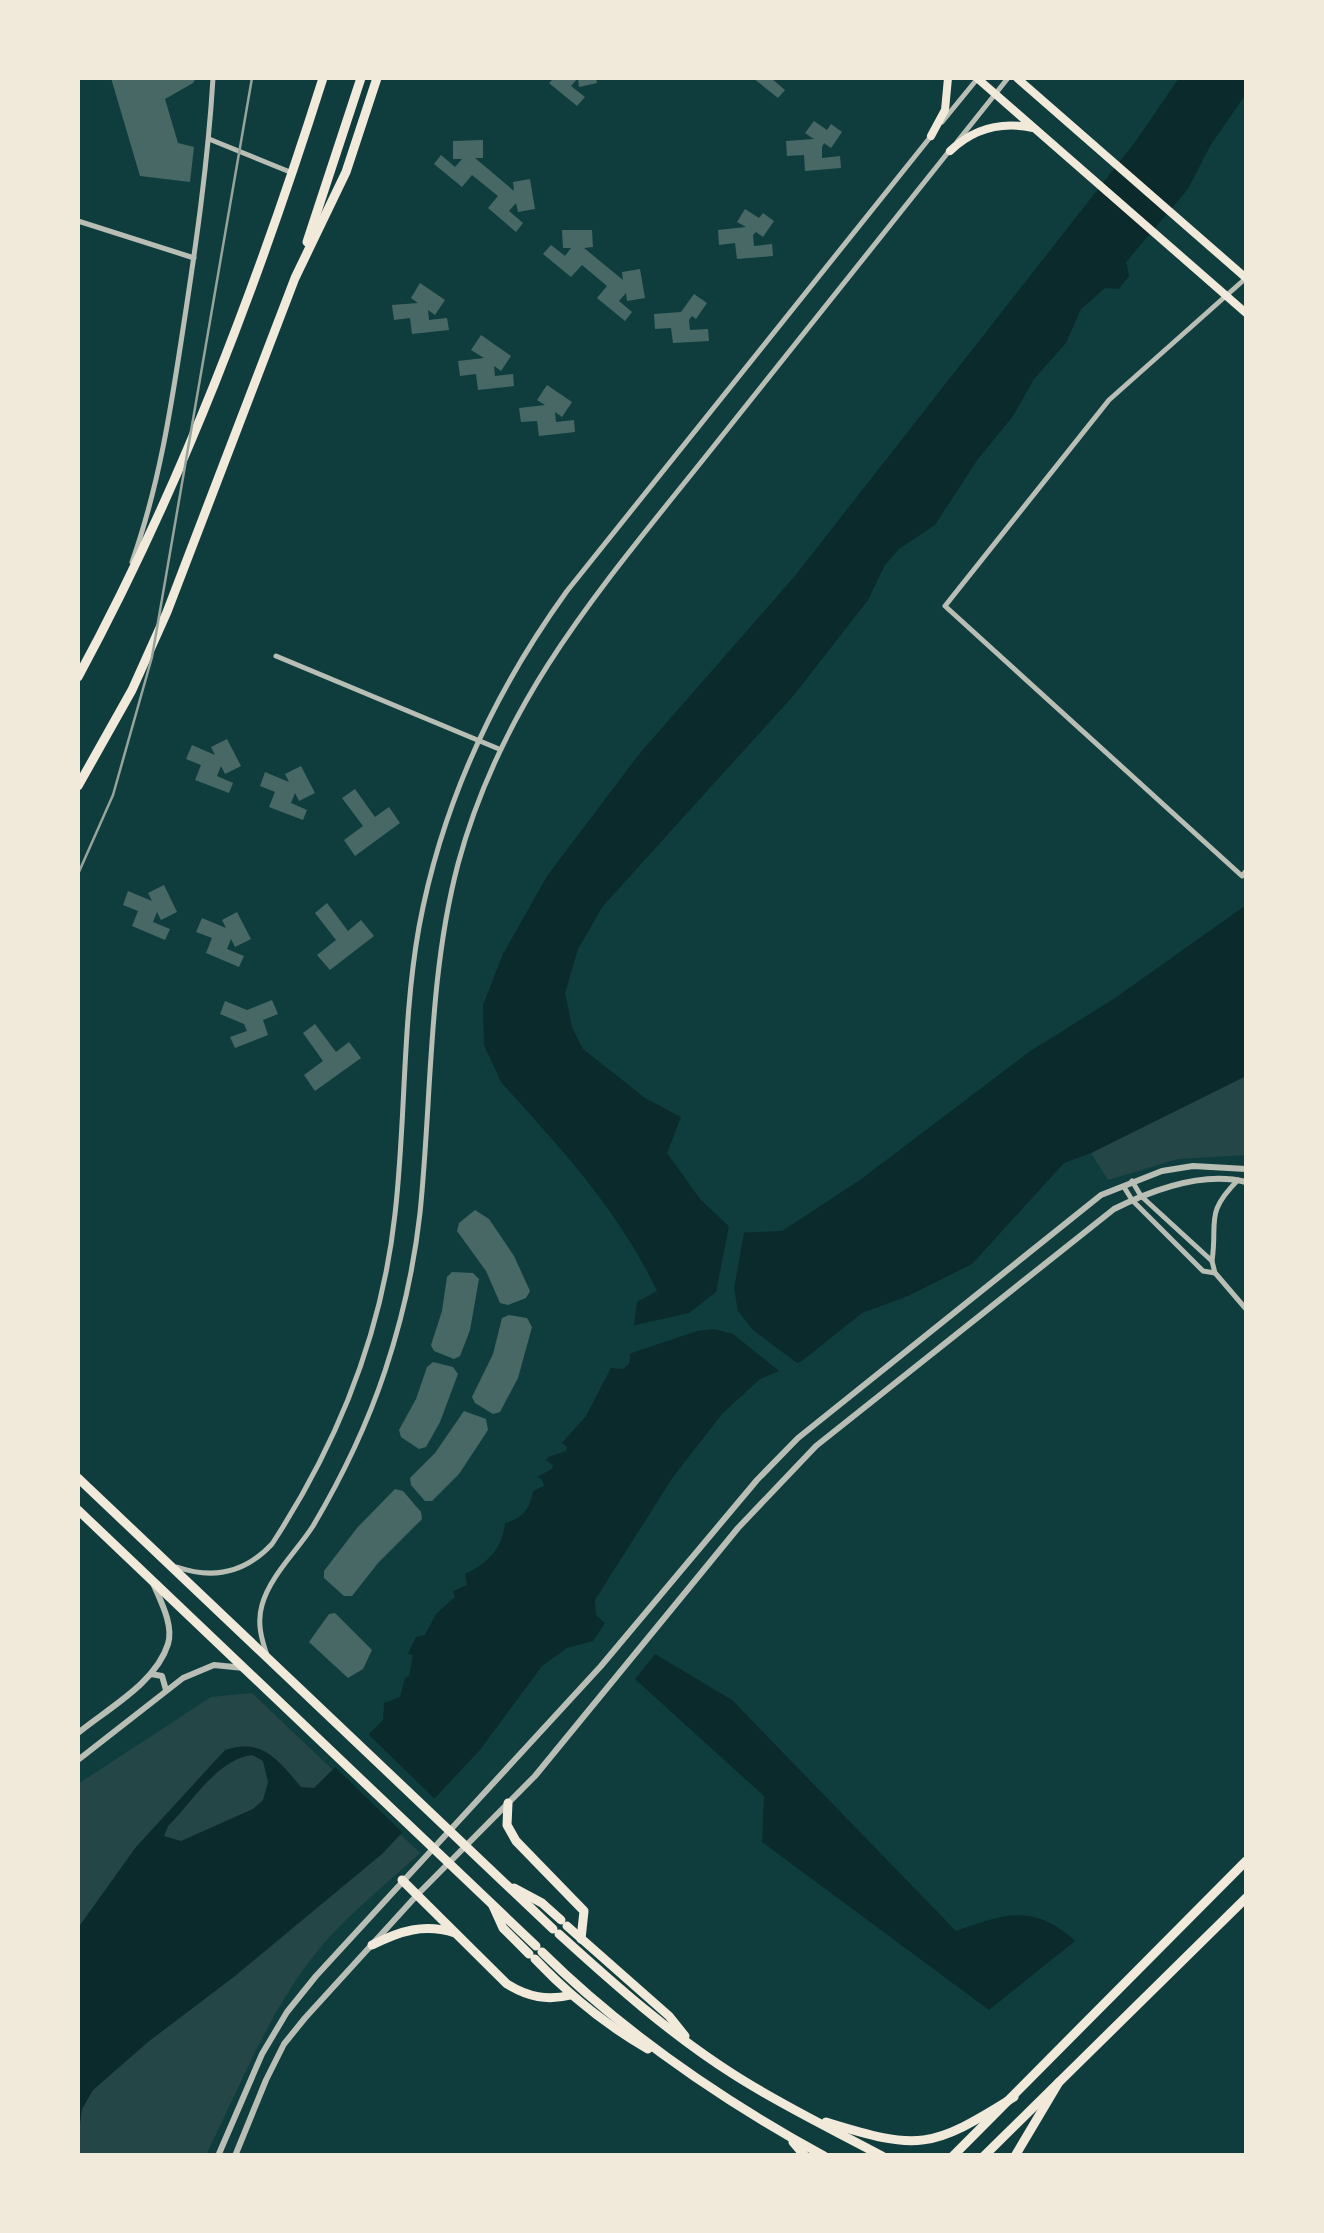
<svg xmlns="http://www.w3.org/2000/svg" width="1324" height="2233" font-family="'PT Serif',serif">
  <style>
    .green { fill: #244646 }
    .water { fill: #0a2a2b; fill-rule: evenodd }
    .pier { fill: #0f3d3e }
    .building { fill: #486865 }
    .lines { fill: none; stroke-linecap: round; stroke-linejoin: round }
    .minor { stroke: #b8beb3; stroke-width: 5 }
    .tertiary { stroke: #b8beb3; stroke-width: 6 }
    .secondary { stroke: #f1e9da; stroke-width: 8 }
    .primary { stroke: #f1e9da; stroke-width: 9 }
    .trunk { stroke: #f1e9da; stroke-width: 9 }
    .rail { stroke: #97a49c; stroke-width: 2.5 }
  </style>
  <rect width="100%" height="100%" fill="#0f3d3e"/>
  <g class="green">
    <polygon points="1246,1076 1246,1155 1178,1159 1108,1180 1091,1153"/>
    <path d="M252 1693 420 1853C389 1882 353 1910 325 1942 272 2003 241 2084 206 2155L78 2156V1784L211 1697Z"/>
  </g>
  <g class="water">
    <path d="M1179 78H1246V94L1210 146 1188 189 1126 262 1129 276 1119 289 1105 288 1081 309 1066 343 1034 379 1013 416 978 459 935 525 899 549 885 565 868 600 794 695 603 906 578 949 565 993 572 1027 583 1049 645 1098 681 1117 667 1153 700 1199 736 1233 782 1231 860 1180 1029 1052 1115 998 1246 905V1076L1091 1153 1064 1163 972 1264 908 1296 862 1313 802 1361 760 1379 722 1414 673 1477 595 1600 596 1615 605 1623 593 1641 567 1648 542 1666 480 1750 382 1854 235 1976 148 2042 93 2090 82 2109 78 2139V1928L136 1847 225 1750C263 1738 277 1759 301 1787L314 1788 383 1720 384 1703 400 1697 405 1678 409 1676 413 1655 408 1654 416 1637 425 1635 436 1614 455 1597 453 1591 467 1585 465 1574C487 1564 503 1548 505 1523 523 1518 530 1509 533 1491L544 1486 542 1479 537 1477 552 1469 553 1465 546 1460 548 1457 566 1451 567 1447 562 1443 586 1416 611 1368 623 1369 629 1364 637 1302 657 1291C618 1209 561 1149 501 1082L484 1045 483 1005 503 954 547 876 640 753 794 577 1135 142ZM252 1755 263 1761 268 1782 263 1800 253 1809 181 1841 164 1836 168 1826C193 1802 216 1760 252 1755Z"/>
    <path d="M655 1654 732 1700 956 1931C1004 1914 1033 1903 1075 1941L989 2010 762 1842 764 1796 635 1679Z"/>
  </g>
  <g class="pier">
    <polygon points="730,1221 738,1228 745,1228 734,1288 738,1311 753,1330 801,1366 783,1374 733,1334 714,1329 697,1331 626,1355 631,1326 689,1313 716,1292"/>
    <polygon points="365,1731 439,1803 406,1836 332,1764"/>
  </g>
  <g class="building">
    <polygon points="111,78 196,78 193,83 165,99 178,143 194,147 190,182 140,176"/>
    <polygon points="554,78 596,78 597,83 579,87 578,78 571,86 585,97 577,106 549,83"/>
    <polygon points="753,78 771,78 785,90 778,98"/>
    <polygon points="814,121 827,130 831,124 842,132 831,148 824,143 822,147 822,158 840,156 841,168 805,171 804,155 787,156 786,141 814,139 805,133"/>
    <polygon points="483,140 483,158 475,158 514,191 513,182 530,179 535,209 518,212 516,203 509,211 523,223 516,232 488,208 498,196 472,175 462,187 434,164 441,155 455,167 462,159 453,159 453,141"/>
    <polygon points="745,209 759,218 763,213 774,221 763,237 756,232 753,235 754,246 772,244 773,256 737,259 735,243 719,245 718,230 746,227 737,222"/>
    <polygon points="562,230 592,230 593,247 584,248 623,280 622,272 640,269 645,298 627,301 626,293 619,301 632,312 625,321 597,298 607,286 582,265 571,277 543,254 551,245 565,256 571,248 563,248"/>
    <polygon points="420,283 445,300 435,315 428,310 429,320 447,318 449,330 412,334 410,318 394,320 392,305 418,303 411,298"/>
    <polygon points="694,294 707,303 696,319 692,316 689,320 690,330 708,329 709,341 673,343 671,328 655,329 654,314 681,312"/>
    <polygon points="481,335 511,356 501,371 494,366 495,376 513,374 514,386 478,390 476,374 460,376 458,361 484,358 471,350"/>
    <polygon points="547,385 572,402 562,417 555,412 556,422 574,420 575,432 539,436 537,421 521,422 519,408 545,405 537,400"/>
    <polygon points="227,739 241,766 225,774 221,766 217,776 233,783 229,793 195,780 201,765 186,759 192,745 215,755 211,747"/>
    <polygon points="301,766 315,793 299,801 295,793 291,803 307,810 303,820 269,807 275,792 260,786 265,772 289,782 285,774"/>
    <polygon points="355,789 375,817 389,807 400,823 355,856 344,840 363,826 342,798"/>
    <polygon points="164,885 177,912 161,920 157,912 153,922 170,929 165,940 132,926 138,911 123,905 128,891 152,901 148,893"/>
    <polygon points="327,903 348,931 361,920 374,936 330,970 317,955 336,940 315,913"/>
    <polygon points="237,912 251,939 235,947 231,939 227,949 244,956 239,967 206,953 212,938 196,932 202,918 226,928 222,920"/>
    <polygon points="272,1000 278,1014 263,1020 268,1035 235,1048 230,1037 247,1031 244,1024 220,1014 225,1001 247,1010"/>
    <polygon points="315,1024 336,1052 349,1042 361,1058 315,1091 304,1075 323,1061 303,1033"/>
    <polygon points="475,1210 489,1219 514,1256 530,1291 526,1298 508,1305 500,1303 486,1271 457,1231 459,1223"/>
    <polygon points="452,1272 473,1273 479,1279 470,1330 460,1356 454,1359 434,1351 431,1345 442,1311 447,1277"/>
    <polygon points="509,1315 527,1318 532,1327 518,1378 500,1412 493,1414 475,1403 472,1397 493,1354 502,1318"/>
    <polygon points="433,1362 453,1367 458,1374 440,1422 426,1447 419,1449 401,1437 399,1430 416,1399 427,1367"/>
    <polygon points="464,1411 486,1419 488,1430 459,1474 432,1501 425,1501 411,1485 410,1478 435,1453"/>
    <polygon points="395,1489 403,1491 421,1512 422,1519 378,1563 352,1596 344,1596 324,1578 324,1571 357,1528"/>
    <polygon points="335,1613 372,1650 363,1669 348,1678 309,1642 329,1614"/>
  </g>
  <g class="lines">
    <g class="minor">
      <polyline points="942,122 978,78"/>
      <polyline points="209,139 290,172"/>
      <polyline points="957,142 1008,78"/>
      <polyline points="78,221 194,258"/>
      <polyline points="1246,278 1109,400 945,606 1242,876 1246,871"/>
      <path d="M132 562C159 486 171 408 183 329 196 245 208 162 213 78"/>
      <polyline points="276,656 499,749"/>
      <polyline points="1124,1187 1132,1200 1203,1271 1215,1273 1212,1261 1141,1196 1132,1181"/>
      <path d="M1212 1261C1218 1221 1204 1214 1238 1180"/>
      <polyline points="1216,1274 1246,1309"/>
      <path d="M177 1567C214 1580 246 1572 272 1544 338 1443 382 1333 395 1214 406 1119 402 1022 419 927 442 804 494 692 567 591L932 135"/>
      <path d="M267 1655C261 1638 257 1622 262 1605 270 1576 297 1551 313 1526 342 1477 367 1425 385 1371 402 1320 414 1267 420 1213 432 1096 428 978 458 864 503 697 604 584 710 451 790 351 870 251 950 150"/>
    </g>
    <g class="tertiary">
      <polyline points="151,1674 162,1676 166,1690"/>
      <path d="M78 1733C107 1709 156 1683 168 1644 174 1625 160 1600 153 1583"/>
      <polyline points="78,1760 183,1678 214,1665 244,1668"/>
      <polyline points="218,2156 262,2054 287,2012 316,1976 601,1666 757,1480 798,1438 1101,1195 1162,1171 1193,1166 1246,1169"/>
      <path d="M235 2156 266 2080 284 2044 305 2018 418 1894 535 1776 738 1528 816 1446 1114 1209C1152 1190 1203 1171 1246 1182"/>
    </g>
    <g class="secondary">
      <polyline points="977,78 1246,313"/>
      <polyline points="1017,78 1246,278"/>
      <polyline points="931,136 945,110 948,78"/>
      <path d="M950 151C973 129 1001 121 1033 128"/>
    </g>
    <g class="primary">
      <polyline points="307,242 361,78"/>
      <path d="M78 677C181 487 258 283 323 78"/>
      <polyline points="78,786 132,690 167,612 295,278 346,172 377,78"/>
      <polyline points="953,2156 1246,1861"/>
      <polyline points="984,2156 1246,1898"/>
    </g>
    <g class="trunk">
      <polyline points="78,1478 553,1929"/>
      <polyline points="78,1510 536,1946"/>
      <polyline points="508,1803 507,1825 516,1841 584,1911 581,1939"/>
      <path d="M402 1880 507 1984C528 1997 547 2001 571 1995"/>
      <polyline points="514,1888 542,1903 561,1920"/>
      <polyline points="493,1906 503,1928 529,1954"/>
      <polyline points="567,1926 669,2016 685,2036"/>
      <path d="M559 1934C614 1984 670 2034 733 2074 781 2105 832 2129 882 2156"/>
      <path d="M372 1945C400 1931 424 1923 455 1933"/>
      <path d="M542 1952C625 2034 722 2100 824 2156"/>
      <path d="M535 1959C568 1994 606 2025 648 2049"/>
      <path d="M826 2122C919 2151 931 2149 1014 2097"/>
      <polyline points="793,2142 805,2156"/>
      <polyline points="1015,2156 1059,2082"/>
    </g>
    <polyline class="rail" points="78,874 113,795 152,657 252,78"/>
  </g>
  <rect width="1324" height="2233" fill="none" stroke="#f1e9da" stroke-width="160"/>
</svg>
